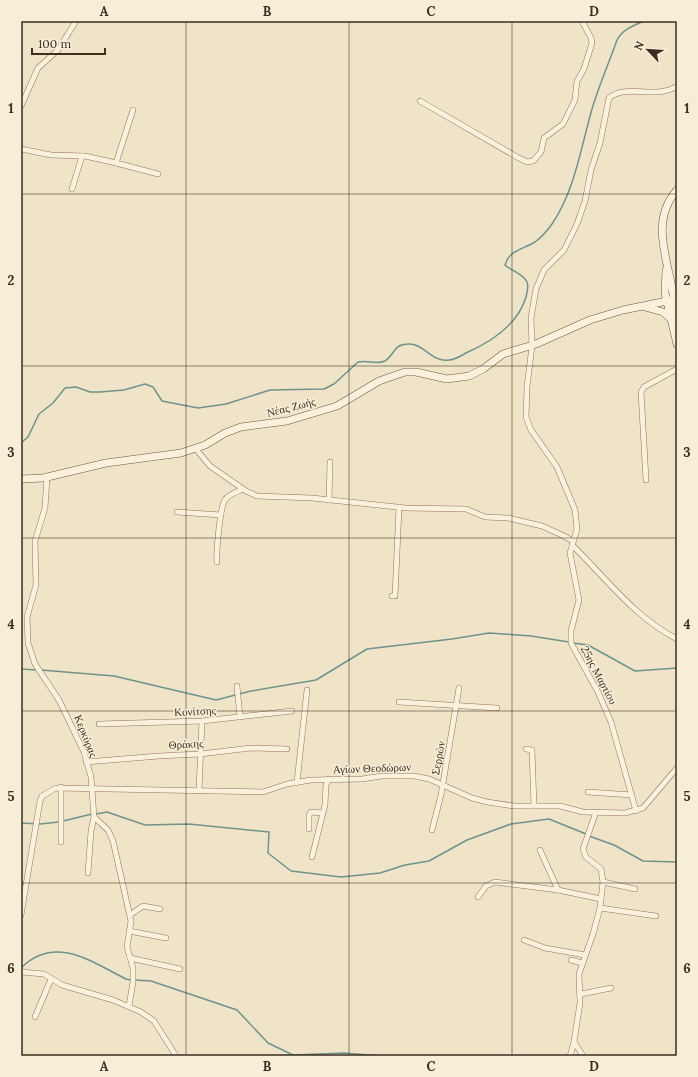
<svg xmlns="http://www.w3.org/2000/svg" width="698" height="1077" font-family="Lora,serif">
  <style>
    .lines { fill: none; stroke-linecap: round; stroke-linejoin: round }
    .stream { stroke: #6f938a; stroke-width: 1.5 }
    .street-casing { stroke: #8d765c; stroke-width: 6 }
    .secondary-casing { stroke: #6f573f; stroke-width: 8 }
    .street { stroke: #faf1dc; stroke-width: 5 }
    .secondary { stroke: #faf1dc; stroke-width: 7 }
    .grid { fill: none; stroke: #3d2e20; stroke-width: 1; stroke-opacity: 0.55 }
    .labels { text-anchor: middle; stroke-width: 3; stroke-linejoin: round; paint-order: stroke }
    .street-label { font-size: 11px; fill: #3d2e20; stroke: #f7eed8 }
    .neatline { fill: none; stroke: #3d2e20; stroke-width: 1.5 }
    .grid-label { font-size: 13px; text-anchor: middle; font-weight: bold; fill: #3d2e20 }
  </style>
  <rect width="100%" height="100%" fill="#f0e4c8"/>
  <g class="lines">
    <g class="stream">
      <path d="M21 443 28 437 39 414 53 403 65 388 76 387 90 392H100L124 390 145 384 153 387 162 401 198 408 226 404 270 390 324 389 334 384 358 362C367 360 377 365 385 361 395 355 393 344 408 344 424 343 432 363 449 360 454 360 461 356 466 353 491 342 518 324 526 297 527 292 529 286 527 282 523 273 511 271 505 265 509 250 524 249 535 242 542 237 547 231 552 224 575 190 581 147 592 109 599 85 609 63 617 40 623 29 633 26 644 21"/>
      <polyline points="573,643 588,645 635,671 677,668"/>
      <polyline points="21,669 37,670"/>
      <polyline points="41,670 114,676 216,700 251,691 316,680 367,649 452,639 489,633 531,636 569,642"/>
      <polyline points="96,814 107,812 145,825 189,824 269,832 268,853 291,871 341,877 380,873 405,865 429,861 467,840 511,824 549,819 586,834"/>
      <polyline points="63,821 92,814"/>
      <polyline points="21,823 40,824 59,822"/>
      <polyline points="589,836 614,845 643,861 677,862"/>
      <path d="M21 968C55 934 92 962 126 979L131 980"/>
      <polyline points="135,980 151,981 237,1010 268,1043 293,1055 344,1053 382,1056"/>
    </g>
    <defs>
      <g id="street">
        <polyline points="420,101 517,157 527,162 533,161 541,152 544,138 563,124 575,100 577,81 584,69 592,43 591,38 582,21"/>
        <polyline points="21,106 38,68 58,50 76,21"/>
        <polyline points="21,149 51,155 85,156 116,163 133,110"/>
        <polyline points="116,163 158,174"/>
        <polyline points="72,189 82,156"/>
        <polyline points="196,449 210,466 246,491 257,496 312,498 406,508 466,509 485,517 508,518 542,526 562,535 573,541"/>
        <polyline points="47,477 45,508 35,541 36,585 27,617 28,643 35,664 59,700 84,752 91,777 94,817 108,830 113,841 131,921 127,947 133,968 133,982 129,1006"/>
        <polyline points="646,480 641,392 644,387 677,369"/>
        <polyline points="329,500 330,462"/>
        <polyline points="177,512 221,515"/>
        <path d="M572 545C606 578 634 617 677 639"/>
        <path d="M217 562C216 553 220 507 225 500 229 494 237 492 243 489"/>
        <polyline points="392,596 395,596 399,508"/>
        <polyline points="237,686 240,717"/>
        <polyline points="399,702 497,708"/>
        <polyline points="99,724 202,721 292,711"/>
        <polyline points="526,749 532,750 534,806"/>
        <polyline points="86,762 159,756 200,754 251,748 287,749"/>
        <polyline points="297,782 307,690"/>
        <polyline points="61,787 61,842"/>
        <polyline points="199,790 202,721"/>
        <polyline points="588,792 632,795"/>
        <path d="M636 811 611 722 598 692 571 643V631L579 600 570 553 577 529 575 510 557 467 531 430 526 417 527 387 532 346 531 318 536 289 544 270 564 250 577 224 585 201 591 170 600 143 609 98C627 83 656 100 677 86"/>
        <polyline points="309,829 309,815 311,812 322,813"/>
        <polyline points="432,830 441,795 459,688"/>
        <polyline points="540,850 558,890"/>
        <polyline points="312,857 325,805 326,785 329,779"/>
        <polyline points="88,873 91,831 94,817"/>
        <polyline points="603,882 635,889"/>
        <polyline points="478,897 486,886 495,882 558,890 601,899"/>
        <polyline points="600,908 656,916"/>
        <polyline points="21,915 40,801 42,796 56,788 263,792 287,784 311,780 362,779 382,776 414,776 429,779 472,798 487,802 514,806 560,806 583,812 625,813 643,808 677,768"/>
        <polyline points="130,915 143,906 160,909"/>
        <polyline points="129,931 166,938"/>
        <polyline points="524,940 545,948 585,955"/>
        <polyline points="130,958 180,969"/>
        <polyline points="571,960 582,963"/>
        <polyline points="21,972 44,974 62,985 113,1000 141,1012 154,1021 176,1056"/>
        <polyline points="581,994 611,988"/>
        <polyline points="35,1017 51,979"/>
        <polyline points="574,1042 583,1056"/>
        <polyline points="570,1056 574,1042 580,1003 579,974 593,934 600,908 603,882 601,869 586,857 583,849 596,812"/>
      </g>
      <g id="secondary">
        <polyline points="666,270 665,293 677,344"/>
        <polyline points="645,307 663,312 670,318"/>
        <path d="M675 333C676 315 674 296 670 278 663 247 654 216 677 190"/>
        <polyline points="21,479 43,478 106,463 181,453 205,445 225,433 241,427 287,421 337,406 379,381 405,372 416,372 447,379 469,376 483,369 503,354 536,344 590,320 623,310 677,299"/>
      </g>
    </defs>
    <use href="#street" class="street-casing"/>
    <use href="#secondary" class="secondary-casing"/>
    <use href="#street" class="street"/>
    <use href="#secondary" class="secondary"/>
  </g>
  <path class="grid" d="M186 21V1056M349 21V1056M512 21V1056M21 194H677M21 366H677M21 538H677M21 711H677M21 883H677"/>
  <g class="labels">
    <g class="street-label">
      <text transform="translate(291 407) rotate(-14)" y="4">Νέας Ζωής</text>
      <text transform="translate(599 675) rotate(62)" y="4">25ης Μαρτίου</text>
      <text transform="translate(195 711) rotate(-3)" y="4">Κονίτσης</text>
      <text transform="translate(86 736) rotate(68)" y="4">Κερκύρας</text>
      <text transform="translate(186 744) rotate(-3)" y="4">Θράκης</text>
      <text transform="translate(438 758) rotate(-80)" y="4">Σερρών</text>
      <text transform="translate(372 768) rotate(-2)" y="4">Αγίων Θεοδώρων</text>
    </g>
  </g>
  <rect width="698" height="1077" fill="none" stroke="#f7eed8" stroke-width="44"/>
  <g transform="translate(648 50) rotate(295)" stroke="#f7eed8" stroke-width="3" paint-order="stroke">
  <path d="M0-3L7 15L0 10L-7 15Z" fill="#3d2e20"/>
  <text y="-6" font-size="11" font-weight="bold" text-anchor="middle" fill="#3d2e20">N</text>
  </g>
  <path d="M32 48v6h73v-6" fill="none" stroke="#3d2e20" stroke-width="2"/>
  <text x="38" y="48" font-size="12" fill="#3d2e20" stroke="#f7eed8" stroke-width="3" paint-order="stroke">100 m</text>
  <rect x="22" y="22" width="654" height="1033" class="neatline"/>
  <g class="grid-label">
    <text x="104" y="16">A</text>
    <text x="267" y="16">B</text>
    <text x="431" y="16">C</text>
    <text x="594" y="16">D</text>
    <text x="11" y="113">1</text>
    <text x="687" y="113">1</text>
    <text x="11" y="285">2</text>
    <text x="687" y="285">2</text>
    <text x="11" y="457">3</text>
    <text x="687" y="457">3</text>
    <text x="11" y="629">4</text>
    <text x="687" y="629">4</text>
    <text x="11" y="801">5</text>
    <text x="687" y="801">5</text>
    <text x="11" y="973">6</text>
    <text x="687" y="973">6</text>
    <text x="104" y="1071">A</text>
    <text x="267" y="1071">B</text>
    <text x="431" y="1071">C</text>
    <text x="594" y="1071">D</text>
  </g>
</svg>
